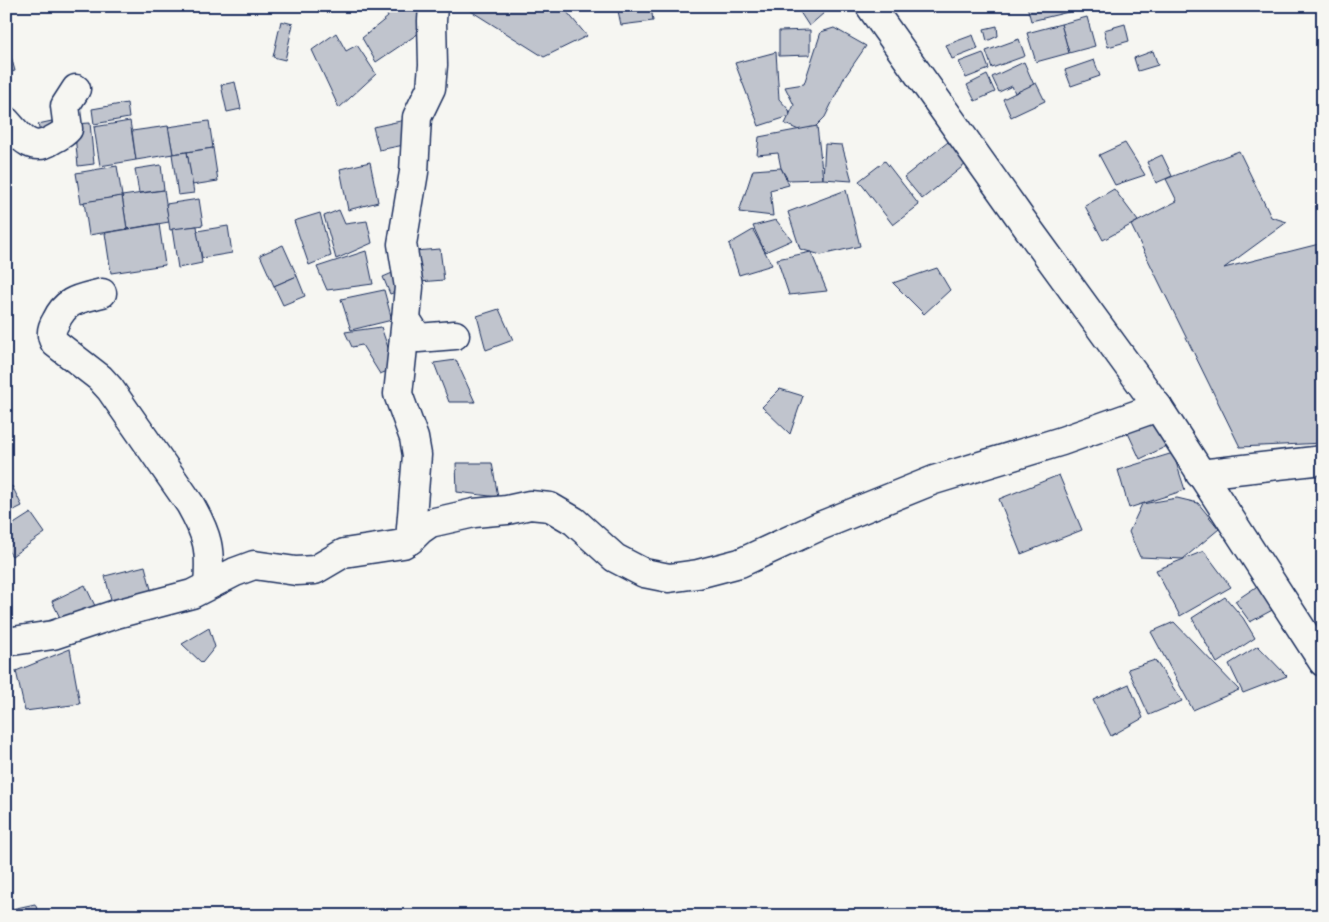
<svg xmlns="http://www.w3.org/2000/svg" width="1329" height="922" font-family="Dekko,sans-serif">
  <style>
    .building { fill: #c0c4cd; stroke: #1b2f5e }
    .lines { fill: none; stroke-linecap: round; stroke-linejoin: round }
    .minor-casing { stroke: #1b2f5e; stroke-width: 31 }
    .minor { stroke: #f6f6f2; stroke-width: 28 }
  </style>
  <rect width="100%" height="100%" fill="#f6f6f2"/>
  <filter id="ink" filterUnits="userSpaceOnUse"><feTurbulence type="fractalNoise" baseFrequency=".02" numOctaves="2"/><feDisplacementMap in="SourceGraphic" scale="10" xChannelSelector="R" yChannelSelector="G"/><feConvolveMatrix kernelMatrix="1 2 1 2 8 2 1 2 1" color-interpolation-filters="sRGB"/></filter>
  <g filter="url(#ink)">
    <g class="building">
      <polygon points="383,6 418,6 425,29 376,62 362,38 388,17"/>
      <polygon points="463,6 562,6 587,36 544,57"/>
      <polygon points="617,6 651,6 653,21 621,25"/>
      <polygon points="796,6 832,6 809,26"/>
      <polygon points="1027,6 1084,6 1085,8 1031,21"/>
      <polygon points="1168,6 1200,6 1200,7 1168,11"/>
      <polygon points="1087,17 1095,46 1069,53 1061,24"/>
      <polygon points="281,21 293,24 285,60 273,57"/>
      <polygon points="1061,24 1069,53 1036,62 1027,33"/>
      <polygon points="1125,24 1129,41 1108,47 1104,30"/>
      <polygon points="997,26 998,36 987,41 984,29"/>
      <polygon points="834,28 866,46 844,78 825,117 808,134 785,124 794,105 785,87 804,84 821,32"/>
      <polygon points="810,30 810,55 779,56 779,31"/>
      <polygon points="336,33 346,51 357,45 376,74 339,108 312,50"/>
      <polygon points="973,35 978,49 952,59 946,45"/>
      <polygon points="1019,39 1025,56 992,68 986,51"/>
      <polygon points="6,49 9,49 15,71 6,73"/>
      <polygon points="1153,51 1158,65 1138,71 1134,58"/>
      <polygon points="776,52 779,99 789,110 790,116 759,126 735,63"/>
      <polygon points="983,53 989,69 966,78 959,62"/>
      <polygon points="1094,60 1100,76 1071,86 1065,70"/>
      <polygon points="1024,62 1034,85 1015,93 1012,86 999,92 992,77"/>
      <polygon points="987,75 995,92 975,101 967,85"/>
      <polygon points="235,82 241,109 227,112 221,85"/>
      <polygon points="1036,83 1045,101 1011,117 1003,99"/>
      <polygon points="127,103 129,118 94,124 92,109"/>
      <polygon points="405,120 409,144 379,150 373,127"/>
      <polygon points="52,121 56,135 41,138 38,124"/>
      <polygon points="130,121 136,160 100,166 94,127"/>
      <polygon points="209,121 213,148 173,154 168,127"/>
      <polygon points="90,123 94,164 78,166 74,124"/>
      <polygon points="168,126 173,154 136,160 132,131"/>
      <polygon points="817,126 823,179 788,180 781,168 778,153 757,155 759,137"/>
      <polygon points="948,142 966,164 922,199 904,177"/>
      <polygon points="1125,143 1145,175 1115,185 1099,155"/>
      <polygon points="825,144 842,145 852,181 823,179"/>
      <polygon points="213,148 218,181 192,185 187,152"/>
      <polygon points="1239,151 1271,217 1287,222 1224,268 1323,243 1323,443 1240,447 1131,225 1177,201 1166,179"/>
      <polygon points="187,152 194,193 178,195 172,154"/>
      <polygon points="1162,155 1172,176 1156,183 1147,162"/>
      <polygon points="885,161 919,205 893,225 859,181"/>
      <polygon points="370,162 378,202 348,210 340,169"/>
      <polygon points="161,165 164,190 139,193 135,169"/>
      <polygon points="117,166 122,196 81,203 76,173"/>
      <polygon points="781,168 789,185 770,190 773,216 739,212 753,170"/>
      <polygon points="1114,189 1138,221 1103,240 1085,206"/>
      <polygon points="164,190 169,222 127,229 122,196"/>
      <polygon points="846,190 860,246 821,255 800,249 788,212"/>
      <polygon points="122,196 127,229 89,235 84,202"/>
      <polygon points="199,199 203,225 170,230 166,204"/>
      <polygon points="339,210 345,224 367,221 372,243 336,259 324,216"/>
      <polygon points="320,213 331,256 309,265 294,221"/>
      <polygon points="776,220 792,240 765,252 753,226"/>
      <polygon points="159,224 165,265 111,273 105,233"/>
      <polygon points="197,226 202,263 178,268 172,229"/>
      <polygon points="228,226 232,253 202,258 197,231"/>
      <polygon points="753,230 772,265 739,275 729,244"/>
      <polygon points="283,245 297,276 274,286 260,255"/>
      <polygon points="440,249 444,280 419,282 414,251"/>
      <polygon points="366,251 373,284 327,290 317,267"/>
      <polygon points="811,252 827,291 789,295 777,259"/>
      <polygon points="937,268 950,290 924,314 893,283"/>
      <polygon points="397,271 404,289 390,294 383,277"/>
      <polygon points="297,276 305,296 283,305 274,286"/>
      <polygon points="384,290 392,320 351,330 341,299"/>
      <polygon points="499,309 513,340 486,350 477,316"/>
      <polygon points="381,327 395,368 380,374 362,345 352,347 345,332"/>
      <polygon points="456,360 475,402 449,402 434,363"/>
      <polygon points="780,389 803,396 790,434 762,407"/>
      <polygon points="1154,420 1167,446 1140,459 1128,433"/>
      <polygon points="1173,453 1185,490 1129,508 1118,470"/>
      <polygon points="456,463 492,463 498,497 457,492"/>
      <polygon points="1059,475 1082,530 1021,554 999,499"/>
      <polygon points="12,486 22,506 6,514 6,489"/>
      <polygon points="1177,498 1198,503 1219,529 1183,559 1140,557 1129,532 1142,504"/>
      <polygon points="31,513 45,533 12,556 6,548 6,529"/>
      <polygon points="1204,551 1231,587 1180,616 1156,570"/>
      <polygon points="145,566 154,601 114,611 105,576"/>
      <polygon points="1262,583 1278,607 1250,622 1235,601"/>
      <polygon points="85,585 96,608 63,624 52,601"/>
      <polygon points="1225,597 1243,618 1255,638 1217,663 1192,618"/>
      <polygon points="1174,622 1239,690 1193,710 1151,632"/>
      <polygon points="209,628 215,647 202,663 182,644"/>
      <polygon points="1258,646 1287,676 1243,693 1229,664"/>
      <polygon points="70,649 80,704 25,711 16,671"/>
      <polygon points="1155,660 1182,701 1149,715 1128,669"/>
      <polygon points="1129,684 1143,718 1111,736 1093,700"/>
      <polygon points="35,904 40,916 14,916 12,909"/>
    </g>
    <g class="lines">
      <defs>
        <g id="minor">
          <polyline points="433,6 432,21 433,65 431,88 417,117 414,172 402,244 409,287 406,319 418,338 455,335"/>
          <polyline points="870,6 1019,216 1158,407 1323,662"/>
          <path d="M6 121C19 135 31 154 52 140 58 137 64 134 68 129L65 106 76 89"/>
          <path d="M102 293C80 299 66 299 56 321 51 329 50 335 55 343L100 378 110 389 190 504C208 536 211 549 208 585"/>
          <polyline points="406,319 398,394 414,438 417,455 410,540"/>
          <polyline points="1200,474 1323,460"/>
          <polyline points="6,642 53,635 116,614 192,594 235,572 254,565 296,571 315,570 344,553 403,544 410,540 420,530 430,523 474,513 507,510 530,505 550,507 574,521 615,558 644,573 669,578 698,574 740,563 820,526 934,480 1062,441 1158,407"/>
        </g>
      </defs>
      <use href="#minor" class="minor-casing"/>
      <use href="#minor" class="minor"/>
    </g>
  </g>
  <rect width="1329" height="922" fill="none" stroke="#f6f6f2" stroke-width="25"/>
  <rect x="12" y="12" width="1304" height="897" fill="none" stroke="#1b2f5e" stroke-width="2" filter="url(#ink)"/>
</svg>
